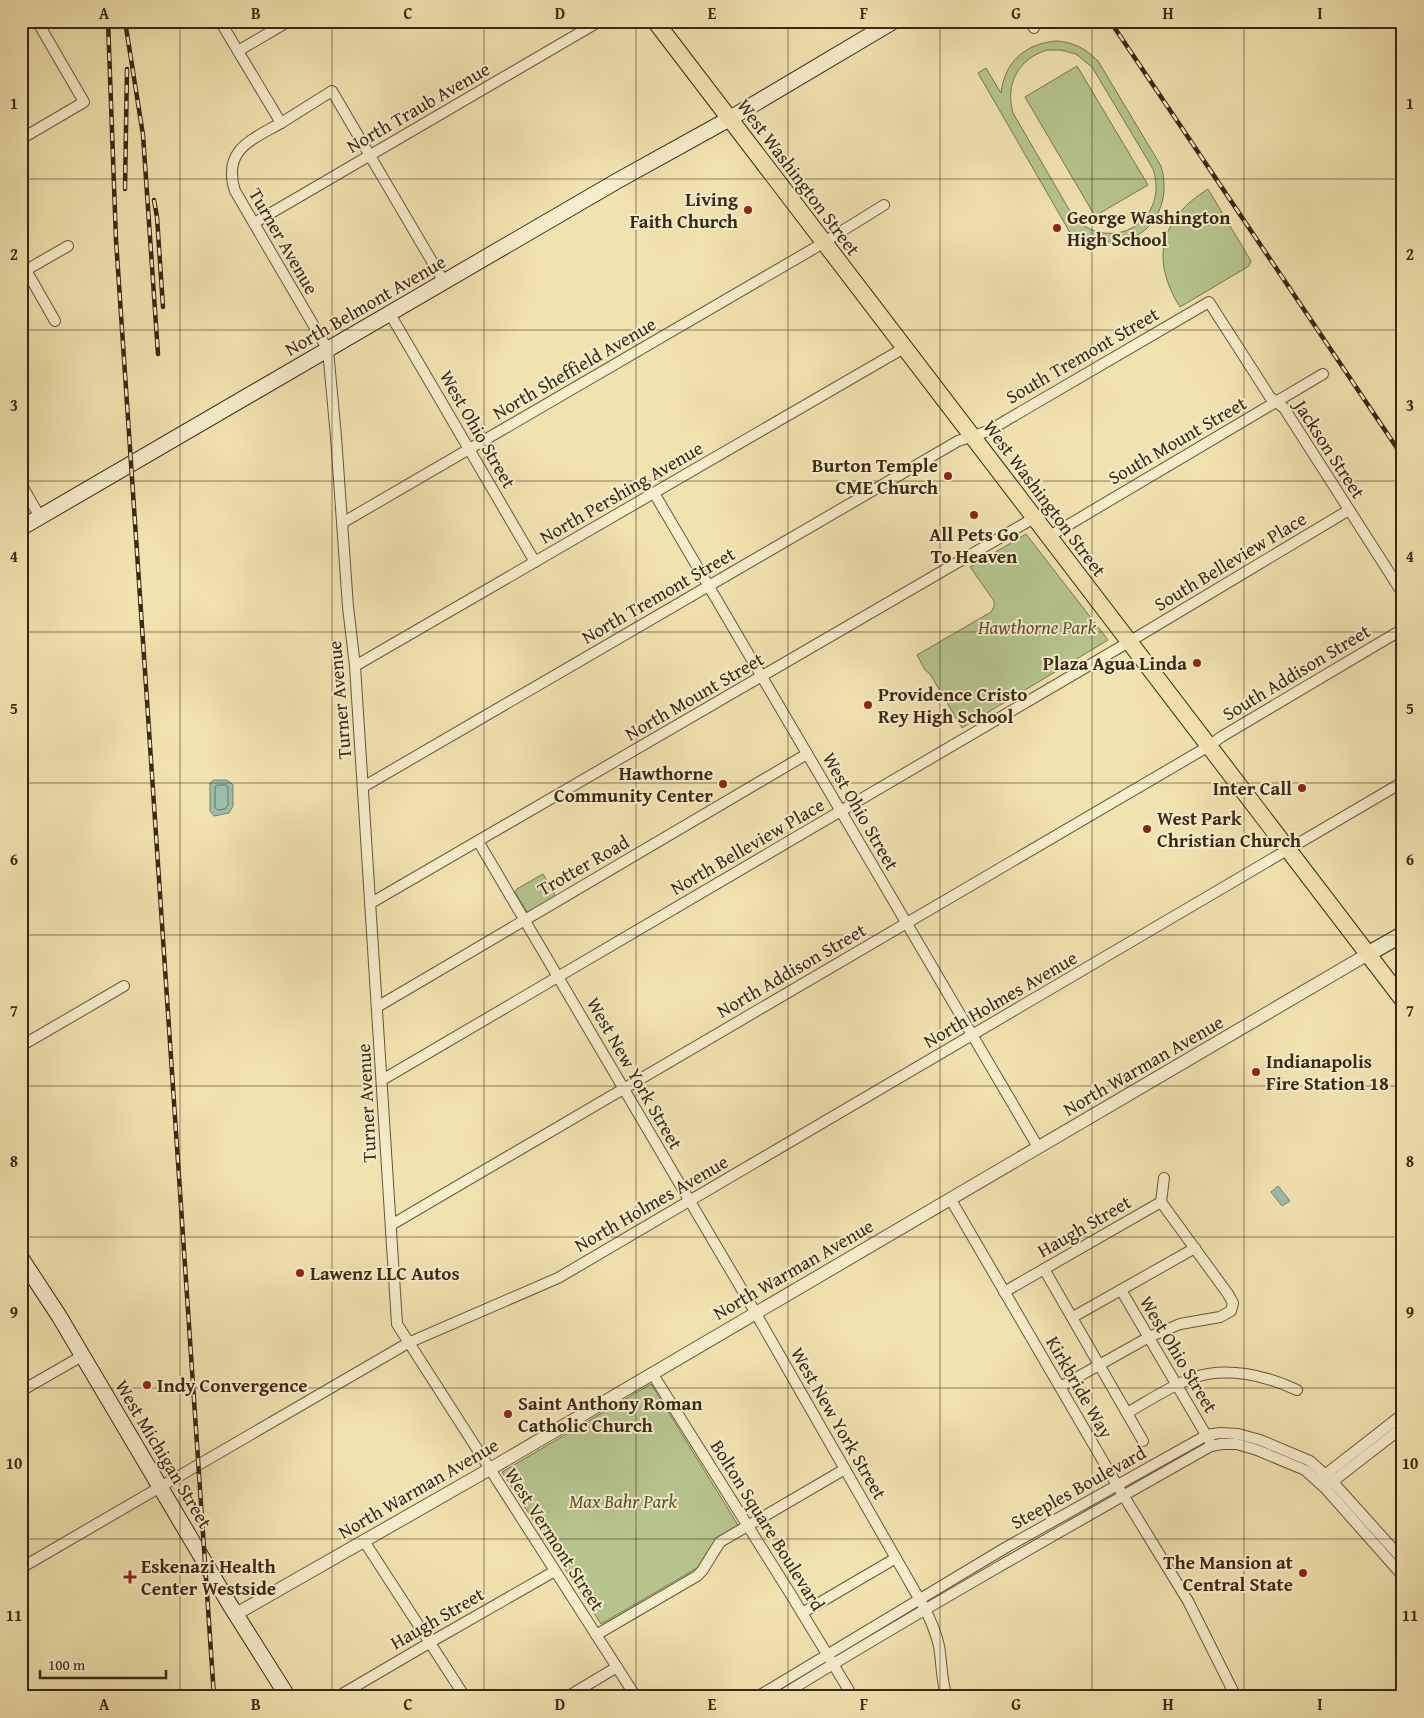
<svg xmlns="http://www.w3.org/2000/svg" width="1424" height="1718" font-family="'Gentium Book Plus',serif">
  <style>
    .green { fill: #b6c58e; stroke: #777750; fill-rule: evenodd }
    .water { fill: #9bbeac; stroke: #73826f }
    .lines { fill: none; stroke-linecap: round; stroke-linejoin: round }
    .shore { stroke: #6a7460; stroke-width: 1 }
    .minor-casing { stroke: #66583a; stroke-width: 12 }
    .tertiary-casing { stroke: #66583a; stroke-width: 14 }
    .secondary-casing { stroke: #382913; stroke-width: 17 }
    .primary-casing { stroke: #382913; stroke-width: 18 }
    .minor { stroke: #f6edcc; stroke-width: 10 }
    .tertiary { stroke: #f6edcc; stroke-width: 12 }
    .secondary { stroke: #f6edcc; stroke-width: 15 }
    .primary { stroke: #f1e3b0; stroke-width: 16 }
    .rail-casing { stroke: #382913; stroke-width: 4.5 }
    .rail { stroke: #f6edcc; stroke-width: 2.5; stroke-dasharray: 8; stroke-linecap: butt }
    .grid { fill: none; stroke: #382913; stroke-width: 1; stroke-opacity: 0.55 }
    .poi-dot { fill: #8f2418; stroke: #f6edcc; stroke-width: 2 }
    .labels { text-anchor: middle; stroke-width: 4; stroke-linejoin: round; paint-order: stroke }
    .street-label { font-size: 19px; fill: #382913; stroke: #f6edcc }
    .poi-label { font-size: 19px; font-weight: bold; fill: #382913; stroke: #f6edcc; text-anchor: start }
    .park-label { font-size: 19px; font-style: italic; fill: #585032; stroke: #f6edcc }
    .neatline { fill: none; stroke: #382913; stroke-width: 2 }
    .grid-label { font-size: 16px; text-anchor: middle; font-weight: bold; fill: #382913 }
  </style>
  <rect width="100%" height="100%" fill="#f1e3b0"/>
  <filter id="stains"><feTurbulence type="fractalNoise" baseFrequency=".004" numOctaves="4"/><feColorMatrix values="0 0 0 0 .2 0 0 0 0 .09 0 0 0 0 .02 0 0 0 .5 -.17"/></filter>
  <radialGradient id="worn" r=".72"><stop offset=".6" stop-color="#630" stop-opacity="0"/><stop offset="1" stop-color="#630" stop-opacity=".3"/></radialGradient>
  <g class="green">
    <path d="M1056 41C1074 42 1086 49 1098 61L1161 166C1176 216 1134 258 1085 236V237L1076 243 978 73 986 68 1001 93C1005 61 1025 44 1056 41ZM1047 50H1061L1076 54 1092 67 1153 169C1170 220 1113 255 1074 218L1013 113C1005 84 1018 59 1047 50Z"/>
    <polygon points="1077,66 1148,185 1095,216 1025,97"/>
    <path d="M1208 189 1251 261 1249 266 1180 307C1150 259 1160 219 1208 189Z"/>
    <polygon points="1026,534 1108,640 962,728 930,674 925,670 917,655 991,612 994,607 994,601 970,567"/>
    <polygon points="543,874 556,897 527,912 515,892 517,889"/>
    <polygon points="651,1384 738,1525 718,1537 697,1568 601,1624 502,1472"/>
  </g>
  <g class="water">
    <polygon points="214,780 226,780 230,782 233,785 233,806 229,813 214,816 210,811 210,783"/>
    <polygon points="1278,1186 1290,1201 1282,1206 1271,1192"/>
  </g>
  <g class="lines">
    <polygon class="shore" points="218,785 226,785 228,787 228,805 225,809 218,810 215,808 215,787"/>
    <defs>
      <g id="minor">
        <polyline points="220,21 281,123 332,91 444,282"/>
        <polyline points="1030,21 1034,28"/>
        <polyline points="238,51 289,21"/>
        <path d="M281 123C251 140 222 150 235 191L328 350 336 437 348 607 355 666 397 1324 636 1697"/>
        <polyline points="21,139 84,102 37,21"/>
        <polyline points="254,223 600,21"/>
        <polyline points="26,270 55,321"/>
        <polyline points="21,273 68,246"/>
        <polyline points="390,314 535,562"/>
        <polyline points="21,484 40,517"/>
        <polyline points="654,493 1038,1147"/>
        <polyline points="342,523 813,249 884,205"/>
        <polyline points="1048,537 1323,374"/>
        <polyline points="355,666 904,348"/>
        <polyline points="363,787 958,441 988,431 1209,302 1270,397 1284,408 1403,594"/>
        <path d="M478 841 751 1305 925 1609C931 1621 936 1633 939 1646 942 1663 941 1681 947 1697"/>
        <polyline points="371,903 1034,518"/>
        <polyline points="377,1007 807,754"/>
        <polyline points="21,1046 124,986"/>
        <polyline points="382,1080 1117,649 1349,510"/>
        <polyline points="951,1200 1117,1485 1188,1601 1236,1697"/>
        <polyline points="391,1225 1209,746 1221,737 1403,629"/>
        <polyline points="1044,1269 1143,1441"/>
        <polyline points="1121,1290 1209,1440"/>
        <polyline points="1004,1292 1161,1202 1164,1178"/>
        <polyline points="1073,1317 1195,1248"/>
        <polyline points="652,1373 793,1598 853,1697"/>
        <polyline points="1060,1387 1149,1337 1180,1324 1220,1317 1231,1311 1233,1303 1228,1294 1161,1202"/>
        <polyline points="21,1391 82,1356"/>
        <path d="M1127 1413C1148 1401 1169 1387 1192 1378 1226 1366 1265 1375 1297 1390"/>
        <polyline points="1321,1478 1403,1414"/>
        <polyline points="1327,1486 1403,1427"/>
        <polyline points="364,1541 465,1697"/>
        <polyline points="21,1568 408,1343 558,1278 1403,782"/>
        <polyline points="802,1613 896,1558"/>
        <polyline points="596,1635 697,1576 702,1571 720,1542 845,1469"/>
        <polyline points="337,1697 436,1639 555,1571"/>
        <polyline points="567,1697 617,1667"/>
        <polyline points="757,1697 1005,1548 1207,1435 1220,1433 1238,1434 1260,1440 1310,1461 1332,1481 1403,1560"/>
        <path d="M779 1697C921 1610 1066 1528 1211 1446L1221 1444H1237L1257 1450 1305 1470 1325 1488 1403 1576"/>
      </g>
      <polyline id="tertiary" points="236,1614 490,1469 1368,954"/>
      <g id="secondary">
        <polyline points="21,528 617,181 729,119 894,21"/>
        <polyline points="1368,954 1403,934"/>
        <polyline points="21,1258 59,1316 230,1605 288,1697"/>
      </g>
      <polyline id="primary" points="655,21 1403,1000"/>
    </defs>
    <use href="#minor" class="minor-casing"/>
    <use href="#tertiary" class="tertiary-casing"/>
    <use href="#secondary" class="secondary-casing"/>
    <use href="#primary" class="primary-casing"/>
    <use href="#minor" class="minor"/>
    <use href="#tertiary" class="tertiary"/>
    <use href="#secondary" class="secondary"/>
    <use href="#primary" class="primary"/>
    <defs>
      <g id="rail">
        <polyline points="108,21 116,240 214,1697"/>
        <polyline points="125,21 143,135 158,354"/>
        <polyline points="1110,21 1403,457"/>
        <polyline points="125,189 127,69"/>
        <polyline points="154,200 157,217 163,307"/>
      </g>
    </defs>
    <use href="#rail" class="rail-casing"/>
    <use href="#rail" class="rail"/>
  </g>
  <path class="grid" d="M180 21V1697M332 21V1697M484 21V1697M636 21V1697M788 21V1697M940 21V1697M1092 21V1697M1244 21V1697M21 179H1403M21 330H1403M21 481H1403M21 632H1403M21 783H1403M21 935H1403M21 1086H1403M21 1237H1403M21 1388H1403M21 1539H1403"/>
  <g class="poi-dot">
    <circle cx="748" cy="210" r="5"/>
    <circle cx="1057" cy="228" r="5"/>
    <circle cx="948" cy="476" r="5"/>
    <circle cx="974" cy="515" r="5"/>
    <circle cx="1197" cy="663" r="5"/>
    <circle cx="868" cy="705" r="5"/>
    <circle cx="723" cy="784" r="5"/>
    <circle cx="1302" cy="788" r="5"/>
    <circle cx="1147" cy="829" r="5"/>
    <circle cx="1256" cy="1072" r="5"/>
    <circle cx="300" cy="1273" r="5"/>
    <circle cx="147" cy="1385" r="5"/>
    <circle cx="508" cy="1414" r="5"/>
    <circle cx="1303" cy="1573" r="5"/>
    <path d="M127.5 1569.5h5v5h5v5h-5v5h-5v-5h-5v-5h5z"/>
  </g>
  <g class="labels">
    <g class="street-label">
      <text transform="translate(418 107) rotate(-30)" y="7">North Traub Avenue</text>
      <text transform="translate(799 177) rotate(53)" y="7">West Washington Street</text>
      <text transform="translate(284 241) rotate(60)" y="7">Turner Avenue</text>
      <text transform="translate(365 305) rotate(-30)" y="7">North Belmont Avenue</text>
      <text transform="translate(1082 355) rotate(-30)" y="7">South Tremont Street</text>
      <text transform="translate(574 368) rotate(-30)" y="7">North Sheffield Avenue</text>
      <text transform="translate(478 429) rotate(60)" y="7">West Ohio Street</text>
      <text transform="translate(1177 440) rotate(-30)" y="7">South Mount Street</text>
      <text transform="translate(1330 449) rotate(57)" y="7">Jackson Street</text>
      <text transform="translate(621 492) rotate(-30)" y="7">North Pershing Avenue</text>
      <text transform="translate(1045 498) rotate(53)" y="7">West Washington Street</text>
      <text transform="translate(1230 561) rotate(-31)" y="7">South Belleview Place</text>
      <text transform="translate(658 595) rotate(-30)" y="7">North Tremont Street</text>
      <text transform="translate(1296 672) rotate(-31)" y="7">South Addison Street</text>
      <text transform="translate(694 696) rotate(-30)" y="7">North Mount Street</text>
      <text transform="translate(339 700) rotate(-95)" y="7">Turner Avenue</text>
      <text transform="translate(861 811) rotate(60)" y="7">West Ohio Street</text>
      <text transform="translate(747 846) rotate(-30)" y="7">North Belleview Place</text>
      <text transform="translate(583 865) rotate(-30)" y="7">Trotter Road</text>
      <text transform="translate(791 970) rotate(-30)" y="7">North Addison Street</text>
      <text transform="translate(1000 999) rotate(-30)" y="7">North Holmes Avenue</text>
      <text transform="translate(1143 1065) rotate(-30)" y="7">North Warman Avenue</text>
      <text transform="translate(635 1073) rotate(60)" y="7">West New York Street</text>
      <text transform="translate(366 1103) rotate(-93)" y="7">Turner Avenue</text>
      <text transform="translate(651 1203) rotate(-30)" y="7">North Holmes Avenue</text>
      <text transform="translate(1084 1226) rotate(-30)" y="7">Haugh Street</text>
      <text transform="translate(793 1269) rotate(-30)" y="7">North Warman Avenue</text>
      <text transform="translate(1179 1354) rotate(59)" y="7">West Ohio Street</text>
      <text transform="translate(1080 1387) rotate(60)" y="7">Kirkbride Way</text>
      <text transform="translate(839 1423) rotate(60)" y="7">West New York Street</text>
      <text transform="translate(164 1454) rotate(59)" y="7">West Michigan Street</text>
      <text transform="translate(1078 1487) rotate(-29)" y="7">Steeples Boulevard</text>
      <text transform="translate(418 1488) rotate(-30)" y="7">North Warman Avenue</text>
      <text transform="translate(768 1525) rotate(58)" y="7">Bolton Square Boulevard</text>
      <text transform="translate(555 1539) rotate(57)" y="7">West Vermont Street</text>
      <text transform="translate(437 1618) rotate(-30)" y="7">Haugh Street</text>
    </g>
    <g class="poi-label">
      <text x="738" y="206" text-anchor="end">Living<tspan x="738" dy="22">Faith Church</tspan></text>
      <text x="1067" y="224">George Washington<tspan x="1067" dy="22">High School</tspan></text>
      <text x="938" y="472" text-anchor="end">Burton Temple<tspan x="938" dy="22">CME Church</tspan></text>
      <text x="974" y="541" text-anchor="middle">All Pets Go<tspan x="974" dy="22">To Heaven</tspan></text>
      <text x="1187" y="670" text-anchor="end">Plaza Agua Linda</text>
      <text x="878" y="701">Providence Cristo<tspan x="878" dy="22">Rey High School</tspan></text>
      <text x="713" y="780" text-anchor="end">Hawthorne<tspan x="713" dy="22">Community Center</tspan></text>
      <text x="1292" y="795" text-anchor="end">Inter Call</text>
      <text x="1157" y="825">West Park<tspan x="1157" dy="22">Christian Church</tspan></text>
      <text x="1266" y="1068">Indianapolis<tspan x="1266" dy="22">Fire Station 18</tspan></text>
      <text x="310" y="1280">Lawenz LLC Autos</text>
      <text x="157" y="1392">Indy Convergence</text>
      <text x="518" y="1410">Saint Anthony Roman<tspan x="518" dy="22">Catholic Church</tspan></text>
      <text x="1293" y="1569" text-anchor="end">The Mansion at<tspan x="1293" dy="22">Central State</tspan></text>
      <text x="141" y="1573">Eskenazi Health<tspan x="141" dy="22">Center Westside</tspan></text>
    </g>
    <g class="park-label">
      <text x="1037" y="634">Hawthorne Park</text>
      <text x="623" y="1508">Max Bahr Park</text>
    </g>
  </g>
  <rect width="1424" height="1718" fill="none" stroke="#f1e3b0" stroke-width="55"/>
  <path d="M40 1670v8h126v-8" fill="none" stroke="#382913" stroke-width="2.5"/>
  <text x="48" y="1670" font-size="15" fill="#382913" stroke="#f6edcc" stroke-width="4" paint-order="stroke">100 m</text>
  <rect x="28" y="28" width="1368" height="1662" class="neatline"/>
  <g class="grid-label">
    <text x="104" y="19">A</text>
    <text x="256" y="19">B</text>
    <text x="408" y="19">C</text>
    <text x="560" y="19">D</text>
    <text x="712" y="19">E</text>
    <text x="864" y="19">F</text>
    <text x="1016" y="19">G</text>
    <text x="1168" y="19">H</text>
    <text x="1320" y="19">I</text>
    <text x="14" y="109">1</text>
    <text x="1410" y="109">1</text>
    <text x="14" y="260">2</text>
    <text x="1410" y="260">2</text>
    <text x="14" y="411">3</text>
    <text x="1410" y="411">3</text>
    <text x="14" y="562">4</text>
    <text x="1410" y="562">4</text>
    <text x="14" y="714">5</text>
    <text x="1410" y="714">5</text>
    <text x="14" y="865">6</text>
    <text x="1410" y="865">6</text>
    <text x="14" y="1016">7</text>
    <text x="1410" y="1016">7</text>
    <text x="14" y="1167">8</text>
    <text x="1410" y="1167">8</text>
    <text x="14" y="1318">9</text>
    <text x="1410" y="1318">9</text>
    <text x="14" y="1469">10</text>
    <text x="1410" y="1469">10</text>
    <text x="14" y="1621">11</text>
    <text x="1410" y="1621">11</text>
    <text x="104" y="1710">A</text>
    <text x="256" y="1710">B</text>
    <text x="408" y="1710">C</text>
    <text x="560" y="1710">D</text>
    <text x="712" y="1710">E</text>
    <text x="864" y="1710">F</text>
    <text x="1016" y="1710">G</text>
    <text x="1168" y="1710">H</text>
    <text x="1320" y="1710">I</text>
  </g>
  <rect width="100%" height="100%" filter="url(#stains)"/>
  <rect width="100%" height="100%" fill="url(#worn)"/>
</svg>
